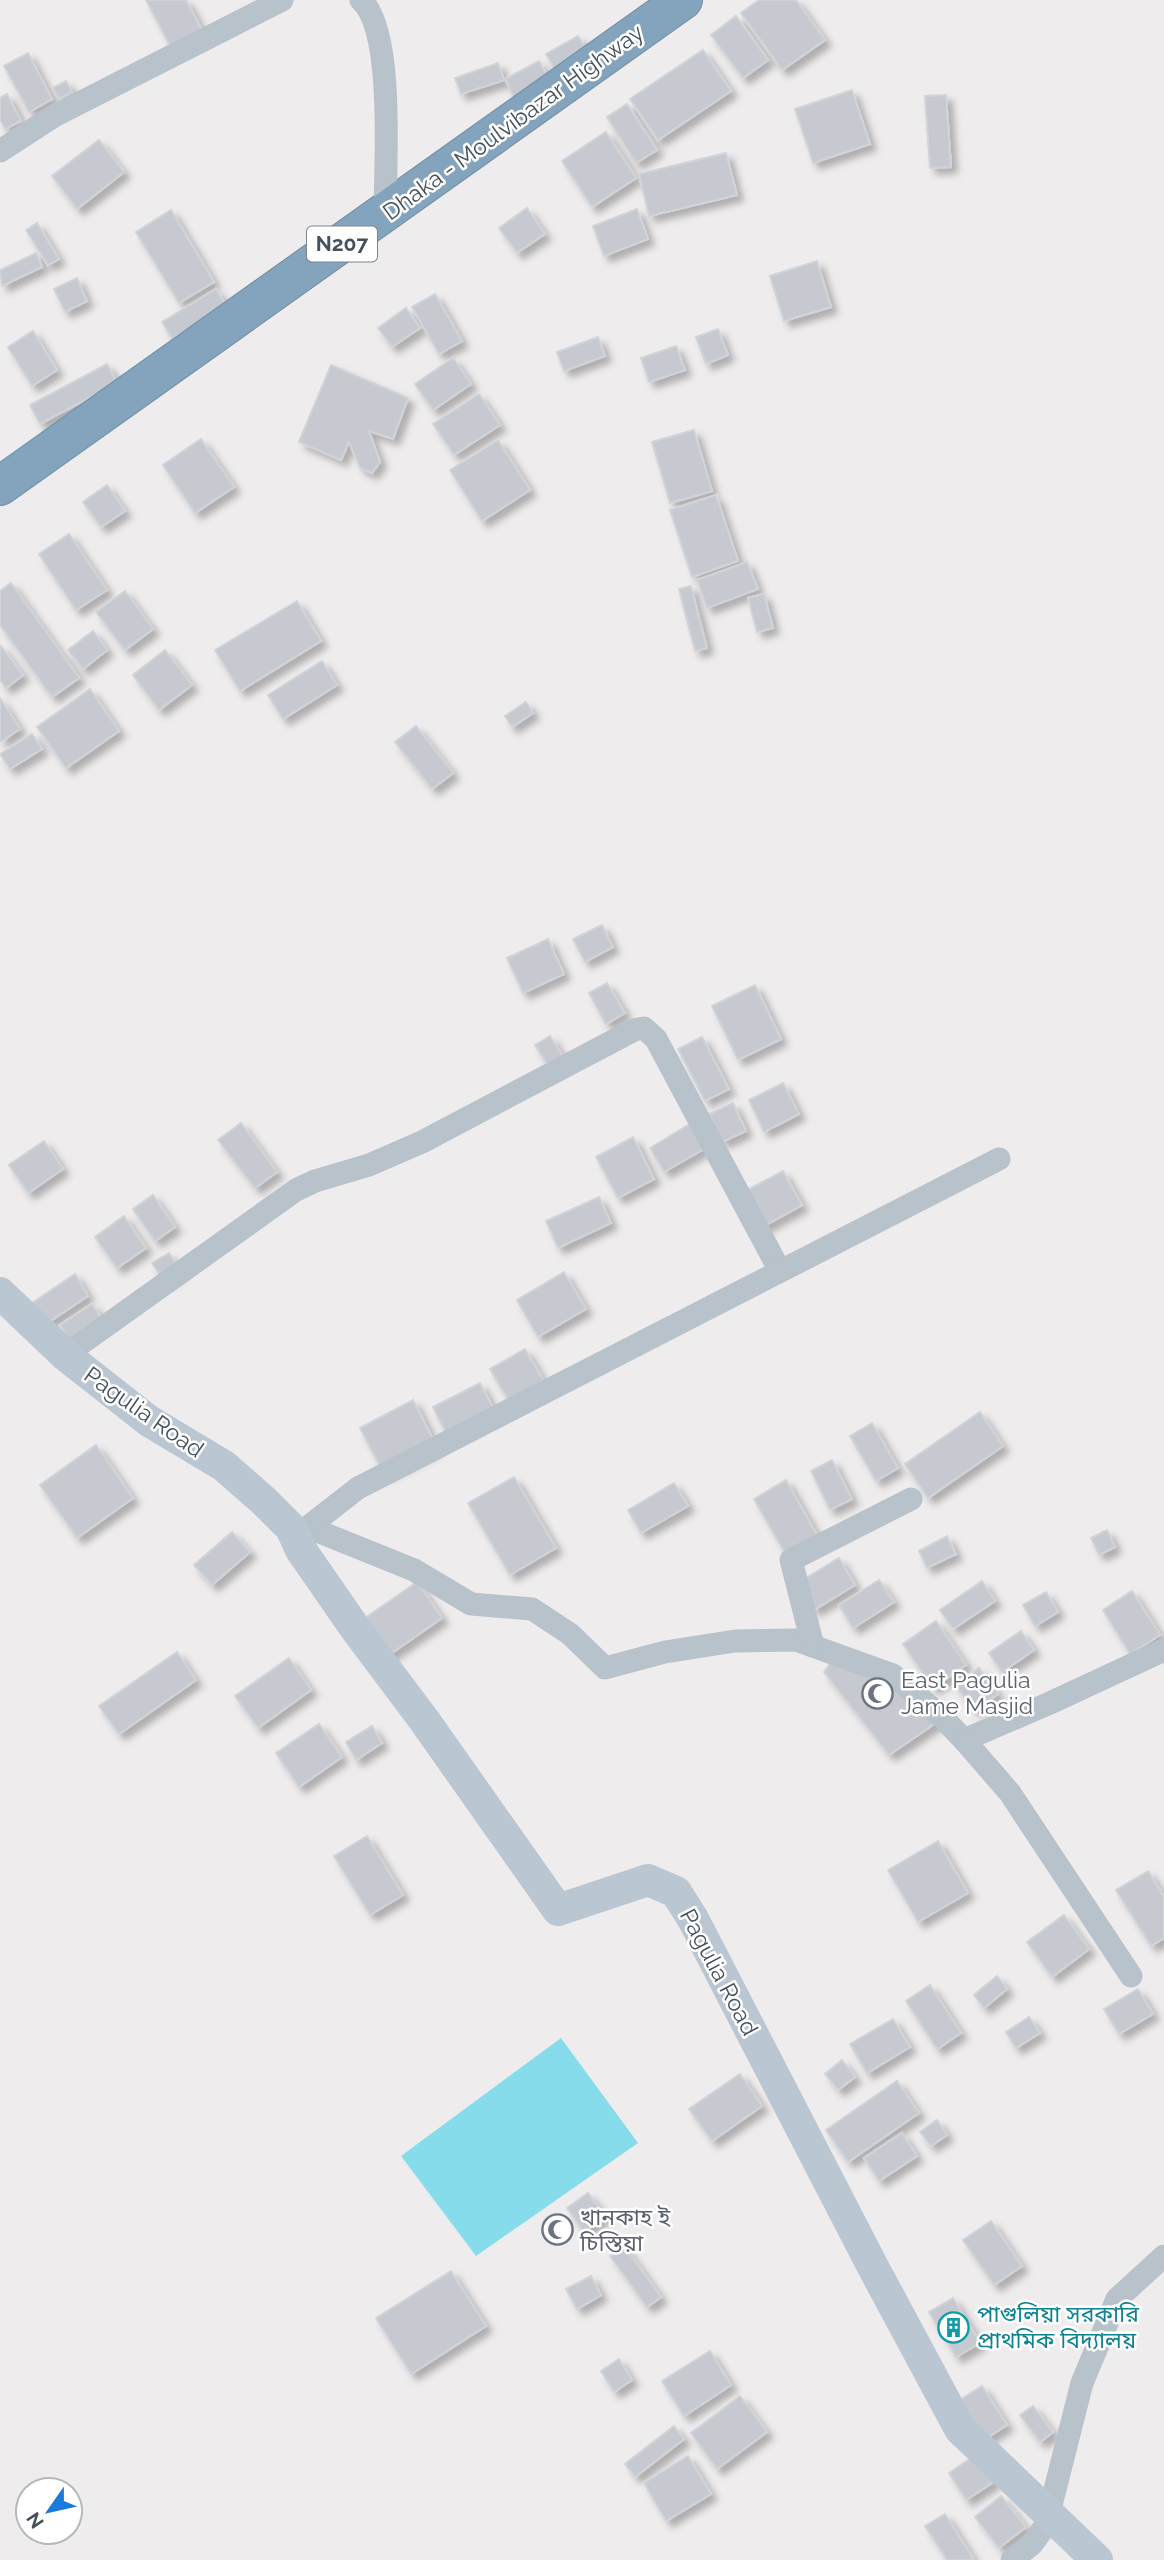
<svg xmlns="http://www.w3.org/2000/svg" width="1164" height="2560" font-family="Raleway,'Noto Sans Bengali',sans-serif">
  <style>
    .water { fill: #87dceb }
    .building { fill: #c6cad0; stroke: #d0d3d8; stroke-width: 2; filter: url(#shadow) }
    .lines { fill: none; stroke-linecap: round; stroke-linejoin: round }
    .highway-casing { stroke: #6f8ea7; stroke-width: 40 }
    .street { stroke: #b8c2ca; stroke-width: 23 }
    .secondary { stroke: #bac6d1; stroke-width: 32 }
    .highway { stroke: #84a3bc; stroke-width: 38 }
    .labels { text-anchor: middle; stroke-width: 5; stroke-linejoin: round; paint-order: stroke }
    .shield { fill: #fff; stroke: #7d858c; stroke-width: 2 }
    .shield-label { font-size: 21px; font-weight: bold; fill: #45515a }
    .street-label { font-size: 23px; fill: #45515a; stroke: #fff }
    .worship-label { font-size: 23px; fill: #5b616d; stroke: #fff; text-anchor: start }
    .culture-label { font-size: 23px; fill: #0d838f; stroke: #fff; text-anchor: start }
  </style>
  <defs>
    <filter id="shadow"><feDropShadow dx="6" dy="6" stdDeviation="3.5" flood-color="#0004"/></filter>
  </defs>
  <rect width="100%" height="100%" fill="#efeced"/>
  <polygon class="water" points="561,2038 638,2143 476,2256 401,2156"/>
  <g class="building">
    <polygon points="146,0 186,0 202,30 170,46"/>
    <polygon points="759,0 796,0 825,40 782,70 741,13"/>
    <polygon points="736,16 768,60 743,78 711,35"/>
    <polygon points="578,36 586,49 554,68 546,54"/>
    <polygon points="703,50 731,91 658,140 630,99"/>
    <polygon points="28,53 52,99 29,112 4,66"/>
    <polygon points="539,61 549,79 514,97 505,79"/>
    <polygon points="498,63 504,80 461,94 455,78"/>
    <polygon points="66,81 72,92 59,99 53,88"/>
    <polygon points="852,90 870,144 813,163 795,109"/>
    <polygon points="7,94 21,121 5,129 0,119 0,98"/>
    <polygon points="946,95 951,167 930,168 925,96"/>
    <polygon points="627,104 657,150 636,163 607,117"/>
    <polygon points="606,132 636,178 592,207 562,161"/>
    <polygon points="99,140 124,172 77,209 52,176"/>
    <polygon points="726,153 737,195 649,216 639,174"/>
    <polygon points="527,208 545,234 517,253 499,228"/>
    <polygon points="637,209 648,239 604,256 593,226"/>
    <polygon points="171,210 214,282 179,303 136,232"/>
    <polygon points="37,223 59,259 48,265 26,230"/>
    <polygon points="36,253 42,267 2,286 0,270"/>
    <polygon points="817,261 831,307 784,321 770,276"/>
    <polygon points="77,278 87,301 65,312 54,289"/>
    <polygon points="216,289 226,306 172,338 162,322"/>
    <polygon points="435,294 462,341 439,354 412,307"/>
    <polygon points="406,308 420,328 392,347 378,328"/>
    <polygon points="718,329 728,355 706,364 696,337"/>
    <polygon points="33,331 57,370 32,386 8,347"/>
    <polygon points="598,337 605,356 564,371 557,352"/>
    <polygon points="676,346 685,370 649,382 641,358"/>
    <polygon points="453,358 471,384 433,410 415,384"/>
    <polygon points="107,364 117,383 40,424 30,405"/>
    <polygon points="331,365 408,398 393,439 369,431 380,462 372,473 360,468 349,442 341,460 299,442"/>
    <polygon points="479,394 500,425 454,455 433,424"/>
    <polygon points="694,430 712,491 670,503 652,442"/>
    <polygon points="201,439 234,487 195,513 163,465"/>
    <polygon points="498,440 530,490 482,521 450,470"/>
    <polygon points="107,485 125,511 101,527 83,502"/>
    <polygon points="716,495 738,561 692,577 670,510"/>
    <polygon points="69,534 107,590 76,610 39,554"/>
    <polygon points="747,562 758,589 707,608 697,580"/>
    <polygon points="11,583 79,678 52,697 0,625 0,591"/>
    <polygon points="691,586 707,648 695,651 679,589"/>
    <polygon points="125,591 153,629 125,650 96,612"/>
    <polygon points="764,594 773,628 757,632 748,598"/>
    <polygon points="297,601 321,641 240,691 215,650"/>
    <polygon points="93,631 107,650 83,669 68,650"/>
    <polygon points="0,645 23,675 6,688 0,680"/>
    <polygon points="165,650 192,685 159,710 133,675"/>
    <polygon points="322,661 337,685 283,719 268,695"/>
    <polygon points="90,689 119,731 66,768 37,727"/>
    <polygon points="0,698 20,729 0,742"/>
    <polygon points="526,702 533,713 512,727 505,716"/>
    <polygon points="416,726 453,773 432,789 395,742"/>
    <polygon points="32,734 42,749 10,769 0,754"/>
    <polygon points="602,925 613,947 585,962 573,939"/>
    <polygon points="548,939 564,974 523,993 507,958"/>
    <polygon points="607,983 625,1013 606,1024 589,993"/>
    <polygon points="755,985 781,1039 738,1060 712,1006"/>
    <polygon points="550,1036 565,1060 550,1069 535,1045"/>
    <polygon points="702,1037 729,1089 705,1101 678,1049"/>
    <polygon points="783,1083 799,1114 764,1132 749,1100"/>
    <polygon points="733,1103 746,1131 722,1142 709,1114"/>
    <polygon points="241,1123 277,1172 255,1188 218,1140"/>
    <polygon points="690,1124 704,1149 664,1172 650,1148"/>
    <polygon points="633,1137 654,1179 618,1198 596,1157"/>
    <polygon points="44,1141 63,1169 28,1193 9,1165"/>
    <polygon points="783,1171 802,1205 759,1229 740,1194"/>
    <polygon points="153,1195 175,1227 155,1241 133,1209"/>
    <polygon points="599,1197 611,1223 558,1248 546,1221"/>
    <polygon points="124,1216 146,1248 117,1268 95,1237"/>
    <polygon points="169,1253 180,1271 164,1281 152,1263"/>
    <polygon points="564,1272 586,1309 538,1337 517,1300"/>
    <polygon points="75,1274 88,1296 43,1326 29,1305"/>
    <polygon points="92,1304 103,1321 71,1342 60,1325"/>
    <polygon points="525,1349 545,1383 510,1403 490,1369"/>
    <polygon points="480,1383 495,1412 448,1437 433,1407"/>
    <polygon points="413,1400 437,1447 384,1474 360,1428"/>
    <polygon points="980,1412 1003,1446 928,1498 905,1464"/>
    <polygon points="872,1423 898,1468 876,1481 850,1436"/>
    <polygon points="96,1445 133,1498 77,1538 40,1485"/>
    <polygon points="832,1460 852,1499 830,1510 811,1471"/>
    <polygon points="514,1477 556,1548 510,1575 468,1503"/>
    <polygon points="786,1480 818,1537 786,1555 754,1499"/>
    <polygon points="674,1483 688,1506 641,1533 628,1510"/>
    <polygon points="1107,1530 1115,1547 1099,1555 1091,1538"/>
    <polygon points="232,1532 250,1552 212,1585 194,1565"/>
    <polygon points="947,1536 956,1554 927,1568 919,1551"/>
    <polygon points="839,1558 855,1585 814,1610 798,1583"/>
    <polygon points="879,1580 894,1602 853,1628 839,1605"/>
    <polygon points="982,1581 995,1601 953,1629 940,1610"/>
    <polygon points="417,1582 442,1618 386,1657 361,1621"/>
    <polygon points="1132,1591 1160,1635 1130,1654 1103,1610"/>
    <polygon points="1046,1592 1058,1612 1035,1626 1023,1605"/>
    <polygon points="936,1621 966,1665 933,1688 903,1644"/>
    <polygon points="1021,1631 1034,1650 1002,1672 989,1653"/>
    <polygon points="177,1652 196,1680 119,1734 99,1706"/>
    <polygon points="837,1654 943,1718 889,1755 824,1672"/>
    <polygon points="289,1658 311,1690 258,1728 235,1696"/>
    <polygon points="979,1668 998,1694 975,1711 955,1685"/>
    <polygon points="319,1724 342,1757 299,1787 276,1753"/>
    <polygon points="372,1726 382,1743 356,1760 346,1742"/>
    <polygon points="367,1836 403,1895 370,1915 334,1856"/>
    <polygon points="938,1841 968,1893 918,1922 888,1870"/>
    <polygon points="1148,1871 1164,1897 1164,1938 1151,1946 1116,1890"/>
    <polygon points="1064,1915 1089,1949 1052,1977 1027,1942"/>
    <polygon points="997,1976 1007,1989 984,2008 974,1995"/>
    <polygon points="930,1985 961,2033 937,2049 906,2001"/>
    <polygon points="1138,1989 1153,2014 1119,2034 1104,2009"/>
    <polygon points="1029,2017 1040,2033 1016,2048 1006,2032"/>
    <polygon points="893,2019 910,2047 867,2073 850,2044"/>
    <polygon points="842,2060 855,2077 838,2090 825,2074"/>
    <polygon points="740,2074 762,2106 712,2141 689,2109"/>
    <polygon points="897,2081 919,2113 848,2162 826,2130"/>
    <polygon points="937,2120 947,2135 931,2146 920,2132"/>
    <polygon points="902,2133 917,2156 879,2181 864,2158"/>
    <polygon points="588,2193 605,2216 584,2232 567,2208"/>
    <polygon points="991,2221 1022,2266 994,2285 963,2240"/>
    <polygon points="624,2246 661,2297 647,2307 610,2256"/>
    <polygon points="451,2271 486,2326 411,2374 376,2318"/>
    <polygon points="591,2276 601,2295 577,2309 566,2289"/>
    <polygon points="953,2298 980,2343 956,2357 929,2312"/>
    <polygon points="710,2351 731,2385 684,2416 662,2381"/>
    <polygon points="619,2359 632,2380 614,2392 601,2371"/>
    <polygon points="982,2386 1007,2425 982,2441 957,2402"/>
    <polygon points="740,2396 767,2432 717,2469 691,2433"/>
    <polygon points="1033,2406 1053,2432 1040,2442 1020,2415"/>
    <polygon points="674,2426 684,2439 635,2477 625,2464"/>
    <polygon points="977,2454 995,2481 966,2500 949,2473"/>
    <polygon points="688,2456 711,2494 666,2521 644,2483"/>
    <polygon points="1001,2496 1026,2527 999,2548 975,2517"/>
    <polygon points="945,2514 974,2560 947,2560 925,2526"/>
  </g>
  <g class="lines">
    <defs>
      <polyline id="highway" points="0,486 683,0"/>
    </defs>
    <use href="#highway" class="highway-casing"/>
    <g class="street">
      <path d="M361 0C395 31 385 167 385 214"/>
      <polyline points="0,151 54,116 282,0"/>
      <polyline points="65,1355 296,1190 315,1181 369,1165 422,1142 634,1030 644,1028 656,1039 780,1271"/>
      <polyline points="291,1528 320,1532 414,1570 471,1604 532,1609 570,1634 605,1668 665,1652 735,1641 796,1640 893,1675 943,1718 964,1740 1050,1703 1164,1650"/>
      <polyline points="304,1530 358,1488 999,1159"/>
      <polyline points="813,1646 791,1560 911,1499"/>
      <polyline points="964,1740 1010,1793 1131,1976"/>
      <polyline points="1012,2560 1032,2544 1046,2525 1082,2383 1117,2299 1164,2256"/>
    </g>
    <polyline class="secondary" points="0,1293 65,1355 149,1421 224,1466 265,1502 291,1528 301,1550 355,1628 424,1720 558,1910 648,1880 676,1892 693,1919 873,2267 960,2429 1097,2560"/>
    <use href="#highway" class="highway"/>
  </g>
  <defs>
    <symbol id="mosque-ring" viewBox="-11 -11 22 22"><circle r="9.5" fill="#fff" stroke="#6b7280" stroke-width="1.5"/><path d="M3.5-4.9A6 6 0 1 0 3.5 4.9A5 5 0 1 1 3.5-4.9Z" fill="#6b7280"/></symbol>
    <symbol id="building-ring" viewBox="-11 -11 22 22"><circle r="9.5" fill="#fff" stroke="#0f9aa8" stroke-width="1.5"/><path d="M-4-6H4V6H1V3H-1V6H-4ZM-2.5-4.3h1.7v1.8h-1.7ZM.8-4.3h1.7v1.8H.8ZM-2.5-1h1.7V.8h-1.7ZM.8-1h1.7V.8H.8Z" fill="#0f9aa8"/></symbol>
  </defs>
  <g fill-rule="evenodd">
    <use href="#mosque-ring" x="860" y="1676" width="35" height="35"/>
    <use href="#mosque-ring" x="540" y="2212" width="35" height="35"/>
    <use href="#building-ring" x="936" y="2310" width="35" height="35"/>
  </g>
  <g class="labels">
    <rect class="shield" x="307" y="226.5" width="70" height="35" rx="5"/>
    <g class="shield-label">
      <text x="342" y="251">N207</text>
    </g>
    <g class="street-label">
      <text transform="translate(513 122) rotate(-36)" y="8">Dhaka - Moulvibazar Highway</text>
      <text transform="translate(144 1412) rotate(35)" y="8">Pagulia Road</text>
      <text transform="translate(719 1972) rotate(62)" y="8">Pagulia Road</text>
    </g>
    <g class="worship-label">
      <text x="901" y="1688">East Pagulia<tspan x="901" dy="26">Jame Masjid</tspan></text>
      <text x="580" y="2225">খানকাহ ই<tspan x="580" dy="26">চিস্তিয়া</tspan></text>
    </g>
    <g class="culture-label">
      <text x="977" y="2322">পাগুলিয়া সরকারি<tspan x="977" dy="26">প্রাথমিক বিদ্যালয়</tspan></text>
    </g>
  </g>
  <g transform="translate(49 2511) rotate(236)"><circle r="33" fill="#ffffff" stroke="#b5b9bd" stroke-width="2"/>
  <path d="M0-5L12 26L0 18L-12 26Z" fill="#1a7bdc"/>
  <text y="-10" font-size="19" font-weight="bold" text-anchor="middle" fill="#45515a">N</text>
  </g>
</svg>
